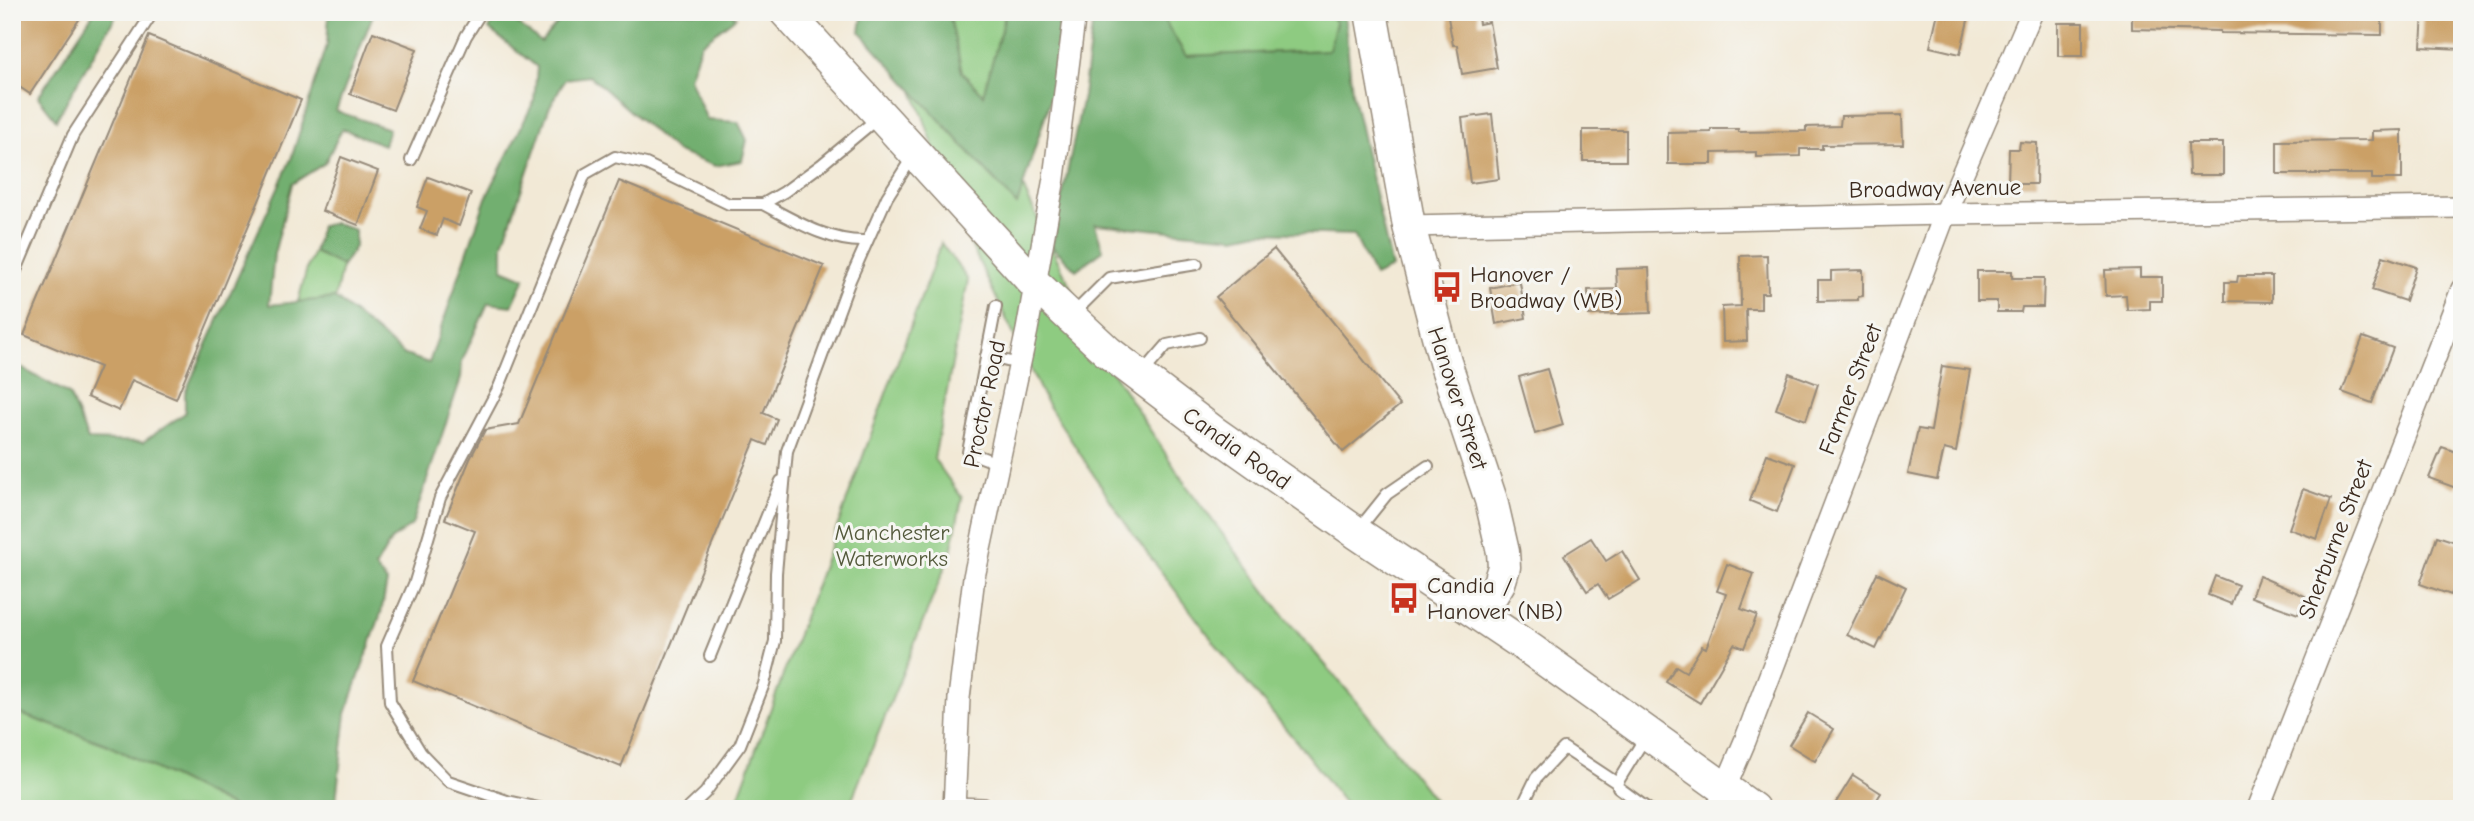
<svg xmlns="http://www.w3.org/2000/svg" width="2474" height="821" font-family="'Comic Neue',sans-serif">
  <style>
    .green { fill: #8ecb81; stroke: #647a50; stroke-width: 2 }
    .forest { fill: #72af6f; stroke: #566c46; stroke-width: 2 }
    .building { fill: #cba066 }
    .lines { fill: none; stroke-linecap: round; stroke-linejoin: round }
    .service-casing { stroke: #968a7a; stroke-width: 14 }
    .minor-casing { stroke: #968a7a; stroke-width: 24 }
    .secondary-casing { stroke: #968a7a; stroke-width: 35 }
    .service { stroke: #fff; stroke-width: 10 }
    .minor { stroke: #fff; stroke-width: 21 }
    .secondary { stroke: #fff; stroke-width: 32 }
    .labels { text-anchor: middle; stroke-width: 6; stroke-linejoin: round; paint-order: stroke }
    .street-label { font-size: 23px; fill: #3b2a1e; stroke: #f6f6f2 }
    .poi-label { font-size: 23px; fill: #3b2a1e; stroke: #f6f6f2; text-anchor: start }
    .park-label { font-size: 23px; fill: #545a3c; stroke: #f6f6f2 }
  </style>
  <rect width="100%" height="100%" fill="#f6f6f2"/>
  <filter id="ink" filterUnits="userSpaceOnUse"><feTurbulence type="fractalNoise" baseFrequency=".0143" numOctaves="2"/><feDisplacementMap in="SourceGraphic" scale="14" xChannelSelector="R" yChannelSelector="G"/><feConvolveMatrix kernelMatrix="1 2 1 2 8 2 1 2 1" color-interpolation-filters="sRGB"/></filter>
  <filter id="wash" filterUnits="userSpaceOnUse"><feTurbulence type="fractalNoise" baseFrequency=".00686" numOctaves="4" result="noise"/><feDisplacementMap in="SourceGraphic" scale="28" xChannelSelector="R" yChannelSelector="G"/><feGaussianBlur stdDeviation="1.57" result="paint"/><feColorMatrix in="noise" values="0 0 0 0 0 0 0 0 0 0 0 0 0 0 0 0 0 1.4 0 .05"/><feComposite in="paint" operator="in"/></filter>
  <g filter="url(#wash)">
    <rect width="100%" height="100%" fill="#f2e9d6"/>
    <g class="green">
      <polygon points="881,12 1006,12 987,84 1026,194 1109,367 1186,485 1286,619 1358,703 1441,809 1349,809 1301,747 1229,662 1127,526 1045,400 959,220 923,116"/>
      <polygon points="1159,12 1328,12 1336,23 1329,50 1186,56"/>
      <polygon points="941,243 968,280 934,459 962,498 951,552 848,809 734,809"/>
      <polygon points="314,252 342,266 335,298 298,302 307,268"/>
      <polygon points="12,711 106,744 237,809 28,809 12,803"/>
    </g>
    <g class="forest">
      <polygon points="94,12 118,12 56,120 38,97"/>
      <polygon points="329,12 374,12 336,111 389,129 384,145 342,129 325,163 292,184 274,254 269,305 335,298 405,355 429,363 486,198 534,101 537,67 489,29 499,12 502,12 541,42 567,12 731,12 736,17 701,44 689,78 707,120 738,122 747,140 742,161 715,166 677,152 590,76 565,79 549,108 503,244 503,269 525,278 512,306 488,303 462,361 461,378 412,525 391,540 375,568 387,582 381,613 346,714 335,809 237,809 106,744 12,711 12,363 69,394 88,440 143,442 185,413 185,393 291,159 327,45"/>
      <polygon points="863,12 949,12 962,72 983,95 1006,12 1060,12 1056,81 1017,205 860,32"/>
      <polygon points="1094,12 1159,12 1186,56 1329,50 1336,23 1328,12 1344,12 1352,92 1392,268 1374,276 1354,235 1258,232 1235,237 1095,224 1103,250 1076,270 1052,246 1083,96"/>
      <polygon points="334,223 355,230 355,247 342,266 314,252 321,226"/>
    </g>
    <g id="blocks">
      <g class="building">
        <polygon points="12,12 84,12 30,94 12,82"/>
        <polygon points="1447,12 1477,12 1479,24 1489,22 1497,68 1462,74 1457,45 1453,45"/>
        <polygon points="1938,12 1970,12 1960,54 1930,47"/>
        <polygon points="2132,12 2382,12 2382,35 2220,33 2220,31 2132,29"/>
        <polygon points="2423,12 2462,12 2462,49 2421,47"/>
        <rect x="2058" y="23" width="25" height="33"/>
        <polygon points="373,32 417,49 393,110 350,94"/>
        <polygon points="149,36 301,100 176,399 132,380 119,411 87,397 100,367 24,335"/>
        <polygon points="1492,114 1499,179 1470,183 1462,118"/>
        <polygon points="1902,115 1903,144 1822,145 1822,149 1800,149 1800,156 1756,157 1756,152 1712,153 1712,164 1668,164 1668,133 1711,132 1711,129 1738,129 1738,132 1806,131 1806,127 1840,126 1841,116"/>
        <rect x="1583" y="130" width="43" height="31"/>
        <polygon points="2402,130 2402,179 2372,179 2372,174 2277,174 2277,141 2372,140 2372,131"/>
        <polygon points="2020,142 2037,143 2036,184 2008,184 2009,149 2019,149"/>
        <polygon points="2188,143 2223,143 2223,175 2189,175"/>
        <polygon points="341,157 378,171 358,225 322,211"/>
        <polygon points="428,177 471,193 459,226 443,219 437,235 420,229 427,211 417,207"/>
        <polygon points="619,181 824,266 763,413 777,419 767,445 755,440 621,767 413,681 475,531 445,519 470,459 485,430 519,424"/>
        <polygon points="1274,249 1400,405 1343,452 1216,297"/>
        <polygon points="1767,255 1768,293 1761,293 1761,309 1746,309 1747,341 1723,342 1722,307 1741,306 1740,256"/>
        <polygon points="2383,256 2416,267 2405,301 2372,290"/>
        <polygon points="1649,268 1651,313 1589,315 1588,290 1617,289 1616,269"/>
        <polygon points="2140,269 2140,277 2162,277 2162,301 2150,301 2150,309 2127,310 2126,295 2106,296 2105,270"/>
        <polygon points="1863,270 1863,296 1858,297 1858,300 1818,301 1818,280 1831,280 1831,271"/>
        <polygon points="1977,271 2012,271 2012,278 2044,278 2043,307 2022,307 2021,312 1997,312 1997,301 1977,301"/>
        <polygon points="2238,276 2272,276 2272,302 2225,301 2225,282 2237,282"/>
        <polygon points="1514,283 1520,283 1526,318 1496,324 1490,288"/>
        <polygon points="2363,337 2393,348 2372,403 2342,392"/>
        <polygon points="1942,366 1970,370 1956,452 1944,449 1937,480 1908,474 1918,429 1931,431"/>
        <polygon points="1547,369 1563,425 1535,434 1519,377"/>
        <polygon points="1789,373 1818,384 1806,420 1776,409"/>
        <polygon points="2442,447 2462,454 2462,472 2456,488 2429,478"/>
        <polygon points="1767,454 1795,464 1777,512 1750,501"/>
        <polygon points="2303,489 2331,499 2317,539 2289,529"/>
        <polygon points="2437,536 2462,544 2462,565 2451,595 2420,584"/>
        <polygon points="1591,538 1606,561 1622,551 1640,580 1608,599 1598,584 1587,591 1564,555"/>
        <polygon points="1727,564 1754,574 1741,609 1757,615 1744,648 1734,644 1700,703 1666,682 1676,666 1686,672 1702,646 1706,648 1726,594 1717,591"/>
        <polygon points="1877,573 1906,587 1876,649 1847,635"/>
        <polygon points="2215,576 2238,585 2231,604 2208,595"/>
        <polygon points="2259,576 2305,596 2298,614 2251,597"/>
        <polygon points="1808,713 1834,729 1815,761 1789,745"/>
        <polygon points="1853,775 1881,793 1871,809 1832,809"/>
      </g>
    </g>
  </g>
  <g filter="url(#ink)">
    <use href="#blocks" fill-opacity="0" stroke="#968a7a" stroke-width="2"/>
    <g class="lines">
      <defs>
        <g id="service">
          <polyline points="411,160 466,36 481,12"/>
          <path d="M763 204C795 221 831 243 867 241"/>
          <polyline points="12,280 73,135 153,12"/>
          <polyline points="996,306 968,452 997,463"/>
          <polyline points="1071,316 1109,278 1197,264"/>
          <polyline points="986,356 1019,364"/>
          <polyline points="1141,375 1167,345 1200,338"/>
          <polyline points="1358,530 1387,494 1428,466"/>
          <polyline points="710,656 781,481"/>
          <polyline points="1617,783 1646,736"/>
          <polyline points="543,809 507,801 448,781 421,753 390,702 387,646 415,582 440,498 499,387 585,174 615,157 646,164 729,204 763,204 784,192 821,165 879,117"/>
          <polyline points="688,809 705,793 740,745 764,684 775,641 776,573 787,451 850,280 887,197 913,156"/>
          <polyline points="1521,809 1536,778 1564,748 1617,783 1618,787 1648,809"/>
          <polyline points="1709,809 1722,791"/>
        </g>
        <g id="minor">
          <polyline points="1409,226 1945,214 2462,207"/>
          <polyline points="1725,788 1745,741 1945,214 2032,12"/>
          <polyline points="954,808 983,809"/>
          <polyline points="954,809 959,698 974,577 1027,330 1054,178 1075,12"/>
          <polyline points="2258,809 2462,289"/>
        </g>
        <g id="secondary">
          <polyline points="786,12 1034,283 1108,352 1212,431 1357,533 1530,649 1753,809"/>
          <polyline points="1371,12 1409,226 1445,362 1491,500 1503,552 1504,567 1499,583 1480,614"/>
        </g>
      </defs>
      <use href="#service" class="service-casing"/>
      <use href="#minor" class="minor-casing"/>
      <use href="#secondary" class="secondary-casing"/>
      <use href="#service" class="service"/>
      <use href="#minor" class="minor"/>
      <use href="#secondary" class="secondary"/>
    </g>
  </g>
  <defs>
    <symbol id="bus-bare" viewBox="-9 -9 18 18"><path d="M-5-6H5V4H4V6H2V4H-2V6H-4V4H-5ZM-3.5-4V0h7V-4ZM-3.5 1.2v1.5H-2V1.2ZM2 1.2v1.5H3.5V1.2Z" fill="#c8321e" stroke="#f6f6f2" stroke-width="2.5" paint-order="stroke"/></symbol>
  </defs>
  <g fill-rule="evenodd">
    <use href="#bus-bare" x="1425" y="265" width="44" height="44"/>
    <use href="#bus-bare" x="1382" y="576" width="44" height="44"/>
  </g>
  <g class="labels">
    <g class="street-label">
      <text transform="translate(1935 188) rotate(-1)" y="8">Broadway Avenue</text>
      <text transform="translate(1850 389) rotate(-69)" y="8">Farmer Street</text>
      <text transform="translate(1458 398) rotate(72)" y="8">Hanover Street</text>
      <text transform="translate(984 404) rotate(-78)" y="8">Proctor Road</text>
      <text transform="translate(1237 448) rotate(35)" y="8">Candia Road</text>
      <text transform="translate(2335 539) rotate(-69)" y="8">Sherburne Street</text>
    </g>
    <g class="poi-label">
      <text x="1470" y="282">Hanover /<tspan x="1470" dy="26">Broadway (WB)</tspan></text>
      <text x="1427" y="593">Candia /<tspan x="1427" dy="26">Hanover (NB)</tspan></text>
    </g>
    <g class="park-label">
      <text x="892" y="540">Manchester<tspan x="892" dy="26">Waterworks</tspan></text>
    </g>
  </g>
  <rect width="2474" height="821" fill="none" stroke="#f6f6f2" stroke-width="42"/>
</svg>
